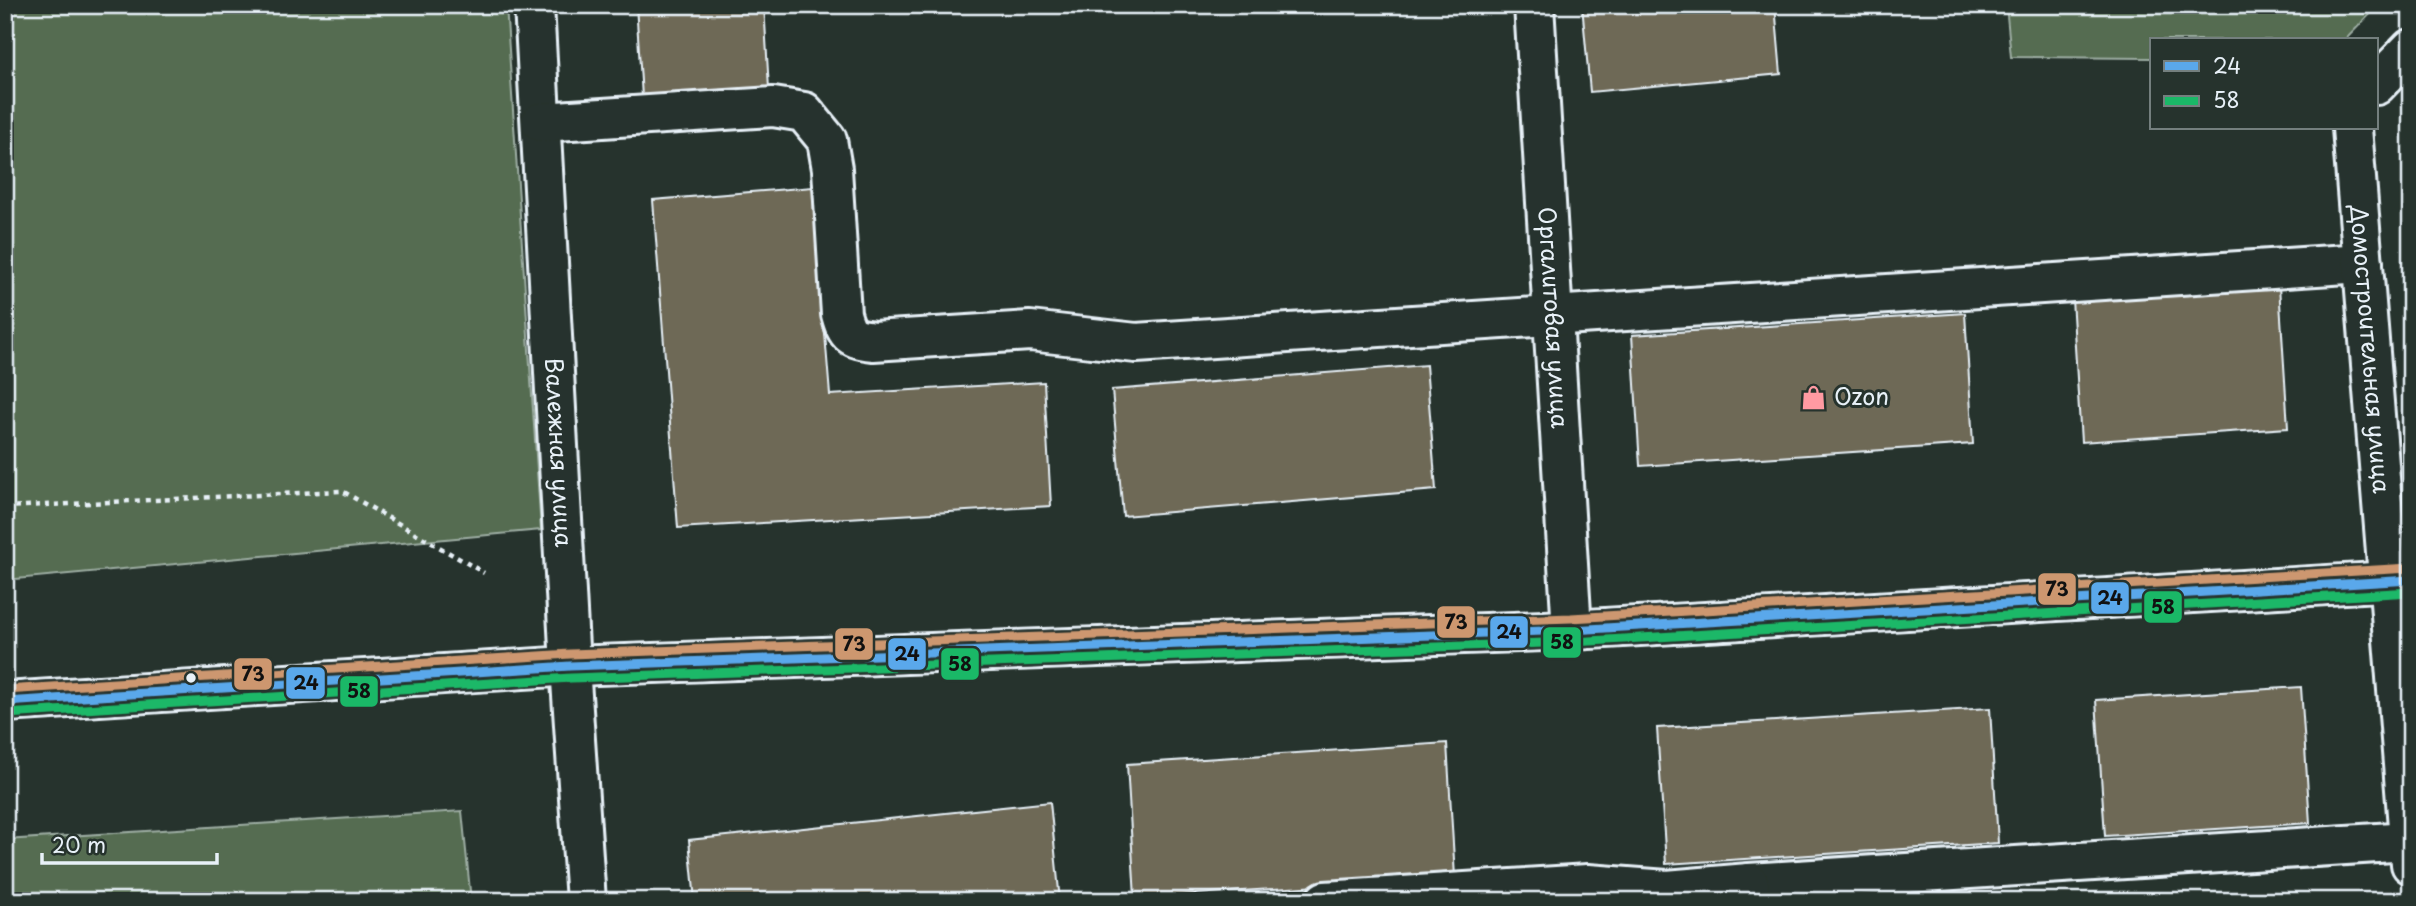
<svg xmlns="http://www.w3.org/2000/svg" width="2416" height="906" font-family="'Playpen Sans',sans-serif">
  <style>
    .green { fill: #556c51; stroke: #9eaea4; stroke-width: 2 }
    .building { fill: #6e6957; stroke: #e8f1f8; stroke-width: 2 }
    .lines { fill: none; stroke-linecap: round; stroke-linejoin: round }
    .minor-casing { stroke: #e8f1f8; stroke-width: 44 }
    .path { stroke: #e8f1f8; stroke-width: 4.5; stroke-dasharray: 5 5; stroke-linecap: butt }
    .minor { stroke: #26332d; stroke-width: 38 }
    .bus-1-casing { stroke: #26332d; stroke-width: 14 }
    .bus-2-casing { stroke: #26332d; stroke-width: 14 }
    .bus-3-casing { stroke: #26332d; stroke-width: 14 }
    .bus-1 { stroke: #5aa8eb; stroke-width: 9 }
    .bus-2 { stroke: #1ab867; stroke-width: 9 }
    .bus-3 { stroke: #cd976f; stroke-width: 9 }
    .bus-dot { fill: #e8f1f8; stroke: #26332d; stroke-width: 2.5 }
    .labels { text-anchor: middle; stroke-width: 6; stroke-linejoin: round; paint-order: stroke }
    .street-label { font-size: 23px; fill: #e8f1f8; stroke: #26332d }
    .poi-label { font-size: 23px; fill: #e8f1f8; stroke: #26332d; text-anchor: start }
    .line-badge { stroke: #26332d; stroke-width: 2.5 }
    .pale-badge-label { font-size: 19px; text-anchor: middle; font-weight: bold; fill: #111 }
  </style>
  <rect width="100%" height="100%" fill="#26332d"/>
  <filter id="ink" filterUnits="userSpaceOnUse"><feTurbulence type="fractalNoise" baseFrequency=".0143" numOctaves="2"/><feDisplacementMap in="SourceGraphic" scale="14" xChannelSelector="R" yChannelSelector="G"/><feConvolveMatrix kernelMatrix="1 2 1 2 8 2 1 2 1" color-interpolation-filters="sRGB"/></filter>
  <g filter="url(#ink)">
    <g class="green">
      <polygon points="5,5 506,5 541,530 5,580"/>
      <polygon points="2006,5 2379,5 2345,40 2152,40 2152,58 2011,57"/>
      <polygon points="462,811 471,901 5,901 5,840"/>
    </g>
    <g class="building">
      <polygon points="636,5 764,5 769,89 642,97"/>
      <polygon points="1582,5 1775,5 1781,74 1590,92"/>
      <polygon points="813,187 830,395 1044,382 1051,506 678,528 653,200"/>
      <polygon points="2279,286 2288,428 2081,442 2072,299"/>
      <polygon points="1965,313 1973,444 1640,466 1632,335"/>
      <polygon points="1426,365 1436,490 1123,516 1112,390"/>
      <polygon points="2301,687 2310,823 2105,836 2096,700"/>
      <polygon points="1990,708 1998,843 1666,864 1657,728"/>
      <polygon points="1447,743 1455,877 1135,898 1127,764"/>
      <polygon points="1050,802 1060,901 695,901 689,840"/>
    </g>
    <g class="lines">
      <defs>
        <g id="minor">
          <path id="s1" d="M534 5 570 666 586 901"/>
          <path id="s2" d="M1534 5 1572 630"/>
          <polyline points="2376,85 2411,49"/>
          <path d="M541 122 773 107 804 112 827 140 832 169 841 314C847 336 851 338 873 341L1030 331 1136 343 2363 263"/>
          <path id="s3" d="M2352 128 2411 864"/>
          <polyline points="5,702 570,666 1572,630 2411,580"/>
          <polyline points="1749,883 2409,841"/>
          <polyline points="1325,901 1588,884 1667,890 1749,883 1751,901"/>
        </g>
      </defs>
      <use href="#minor" class="minor-casing"/>
      <polyline class="path" points="5,507 342,491 484,573"/>
      <use href="#minor" class="minor"/>
      <defs>
        <polyline id="bus-1" points="5,702 570,666 1572,630 2411,580"/>
        <polyline id="bus-2" points="6,714 571,678 1573,642 2411,592"/>
        <polyline id="bus-3" points="5,690 570,654 1571,618 2410,568"/>
      </defs>
      <use href="#bus-1" class="bus-1-casing"/>
      <use href="#bus-2" class="bus-2-casing"/>
      <use href="#bus-3" class="bus-3-casing"/>
      <use href="#bus-1" class="bus-1"/>
      <use href="#bus-2" class="bus-2"/>
      <use href="#bus-3" class="bus-3"/>
    </g>
  </g>
  <defs>
    <symbol id="shop-bare" viewBox="-9 -9 18 18"><path d="M-5-2.5h2.3a2.7 3.5 0 0 1 5.4 0H5L5.5 6h-11ZM-1.5-2.5h3a1.5 2.3 0 0 0-3 0Z" fill="#ff9aa2" stroke="#26332d" stroke-width="2.5" paint-order="stroke"/></symbol>
  </defs>
  <g fill-rule="evenodd">
    <use href="#shop-bare" x="1796" y="380" width="35" height="35"/>
  </g>
  <circle class="bus-dot" cx="191" cy="678" r="6"/>
  <g class="labels">
    <g class="street-label">
      <text dy="8" stroke="none"><textPath href="#s2" startOffset="313">Оргалитовая улица</textPath></text>
      <text dy="8" stroke="none"><textPath href="#s3" startOffset="222">Домостроительная улица</textPath></text>
      <text dy="8" stroke="none"><textPath href="#s1" startOffset="448">Валежная улица</textPath></text>
    </g>
    <g class="poi-label">
      <text x="1834" y="405">Ozon</text>
    </g>
  </g>
  <g class="line-badge">
    <rect x="2037" y="572" width="40" height="34" rx="7" fill="#cd976f"/>
    <rect x="2090" y="581" width="40" height="34" rx="7" fill="#5aa8eb"/>
    <rect x="2143" y="590" width="40" height="34" rx="7" fill="#1ab867"/>
    <rect x="1436" y="605" width="40" height="34" rx="7" fill="#cd976f"/>
    <rect x="1489" y="615" width="40" height="34" rx="7" fill="#5aa8eb"/>
    <rect x="1542" y="626" width="40" height="33" rx="7" fill="#1ab867"/>
    <rect x="834" y="627" width="40" height="34" rx="7" fill="#cd976f"/>
    <rect x="887" y="637" width="40" height="34" rx="7" fill="#5aa8eb"/>
    <rect x="940" y="647" width="40" height="34" rx="7" fill="#1ab867"/>
    <rect x="233" y="657" width="40" height="34" rx="7" fill="#cd976f"/>
    <rect x="285" y="666" width="41" height="34" rx="7" fill="#5aa8eb"/>
    <rect x="339" y="675" width="40" height="33" rx="7" fill="#1ab867"/>
  </g>
  <g class="pale-badge-label">
    <text x="2057" y="596">73</text>
    <text x="2110" y="605">24</text>
    <text x="2163" y="614">58</text>
    <text x="1456" y="629">73</text>
    <text x="1509" y="639">24</text>
    <text x="1562" y="649">58</text>
    <text x="854" y="651">73</text>
    <text x="907" y="661">24</text>
    <text x="960" y="671">58</text>
    <text x="253" y="681">73</text>
    <text x="306" y="690">24</text>
    <text x="359" y="698">58</text>
  </g>
  <rect width="2416" height="906" fill="none" stroke="#26332d" stroke-width="28"/>
  <rect x="14" y="14" width="2388" height="878" fill="none" stroke="#e8f1f8" stroke-width="2.5" filter="url(#ink)"/>
  <rect x="2150" y="38" width="228" height="91" fill="#26332d" stroke="#747f7e" stroke-width="2"/>
  <rect x="2164" y="61" width="35" height="10" fill="#5aa8eb" stroke="#747f7e" stroke-width="2"/>
  <text x="2213" y="74" font-size="21" fill="#e8f1f8">24</text>
  <rect x="2164" y="96" width="35" height="10" fill="#1ab867" stroke="#747f7e" stroke-width="2"/>
  <text x="2213" y="108" font-size="21" fill="#e8f1f8">58</text>
  <path d="M42 853v10h175v-10" fill="none" stroke="#e8f1f8" stroke-width="3.5"/>
  <text x="52" y="853" font-size="21" fill="#e8f1f8" stroke="#26332d" stroke-width="5" paint-order="stroke">20 m</text>
</svg>
